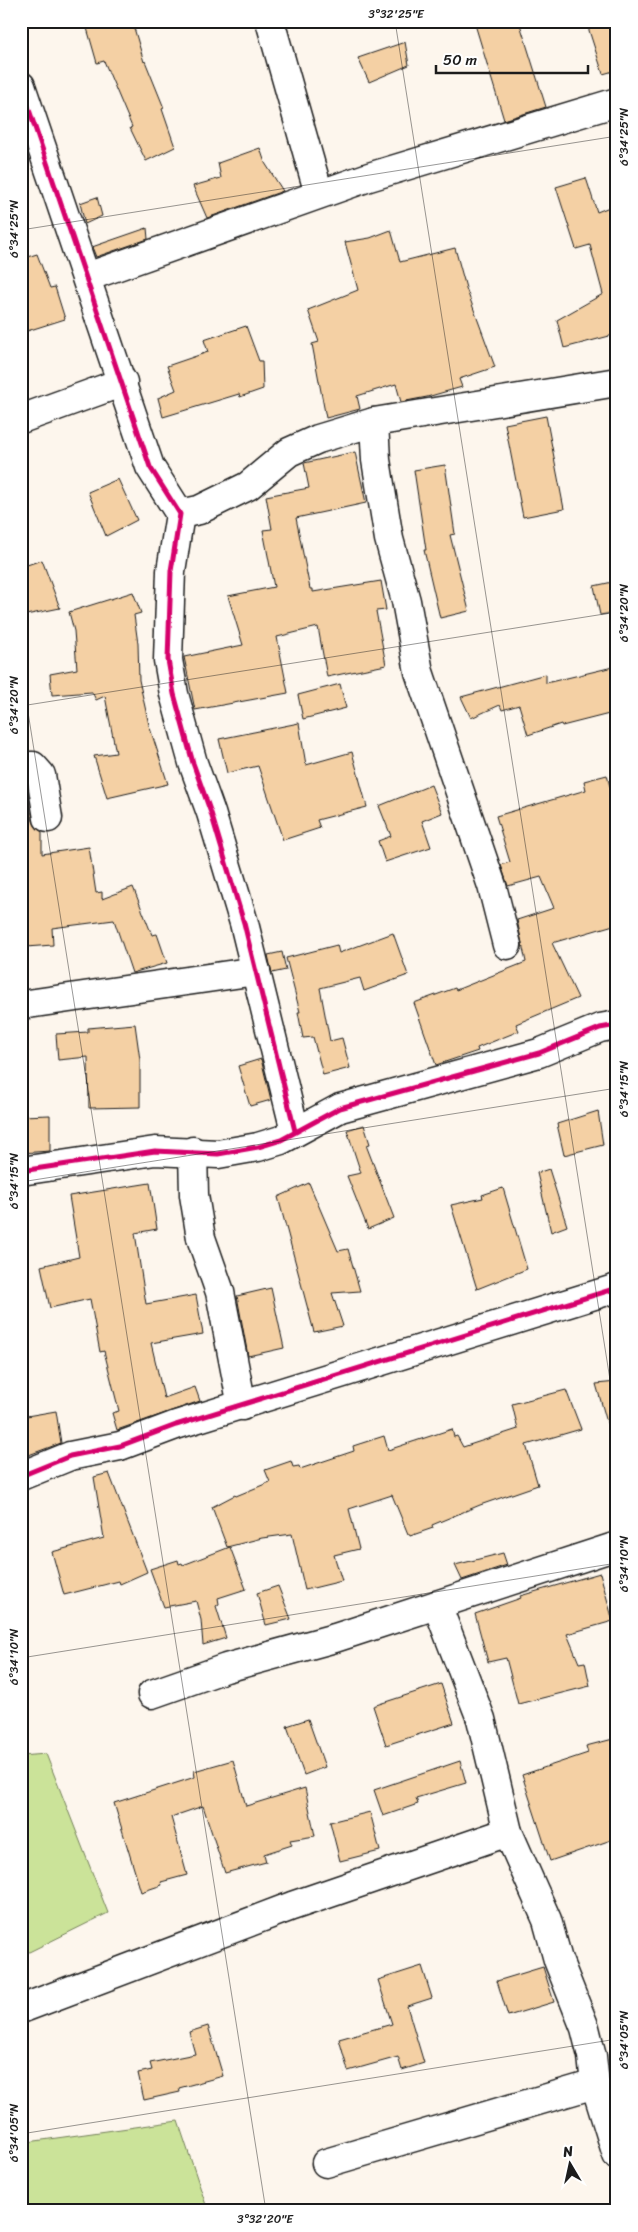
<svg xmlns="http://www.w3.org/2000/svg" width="638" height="2232" font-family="Sriracha,sans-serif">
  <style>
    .green { fill: #cbe399; stroke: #74805a }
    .building { fill: #f4d0a4; stroke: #1c1c1c }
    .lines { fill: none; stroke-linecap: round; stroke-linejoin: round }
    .minor-casing { stroke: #1c1c1c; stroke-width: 31 }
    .minor { stroke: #fff; stroke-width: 28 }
    .cycleway-casing { stroke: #fff; stroke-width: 8 }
    .cycleway { stroke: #d6006c; stroke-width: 5 }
    .ticks { fill: none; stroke: #1c1c1c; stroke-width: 1; stroke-opacity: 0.45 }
    .neatline { fill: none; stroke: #1c1c1c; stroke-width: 2 }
    .ticks-label { font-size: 12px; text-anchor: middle; fill: #1c1c1c }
  </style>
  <rect width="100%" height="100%" fill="#fdf6ed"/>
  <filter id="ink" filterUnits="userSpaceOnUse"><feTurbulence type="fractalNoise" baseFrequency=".02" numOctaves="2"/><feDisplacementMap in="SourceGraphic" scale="10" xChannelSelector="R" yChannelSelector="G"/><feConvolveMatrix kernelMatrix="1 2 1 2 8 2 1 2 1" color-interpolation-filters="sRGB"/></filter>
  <g filter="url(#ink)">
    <g class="green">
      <polygon points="46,1754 108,1913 21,1956 21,1756"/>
      <polygon points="178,2121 208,2211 21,2211 21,2143"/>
    </g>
    <g class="building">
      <polygon points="85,21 132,21 144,62 145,61 164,108 162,109 175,147 146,161 130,128 132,127 104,61 97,63"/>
      <polygon points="474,21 519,21 546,107 504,120"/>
      <polygon points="586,21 617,21 617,70 603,74"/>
      <polygon points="405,42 409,65 369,82 358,58"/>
      <polygon points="260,148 265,163 283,191 207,218 193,186 221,178 218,163"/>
      <polygon points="586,178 597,212 617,204 617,334 564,348 557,320 603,294 590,245 576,249 556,187"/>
      <polygon points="97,197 102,216 85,224 80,203"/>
      <polygon points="147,228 148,239 96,257 92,247"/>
      <polygon points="391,230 400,262 455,248 466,288 495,367 459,379 462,387 427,397 401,402 396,384 357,396 360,409 326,418 312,344 319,342 308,310 358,290 345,242 370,238"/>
      <polygon points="37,254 50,288 55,287 65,319 24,332 21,323 21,259"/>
      <polygon points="246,326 259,361 262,361 263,389 240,397 239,394 163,417 158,398 176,390 167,366 208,352 204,340"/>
      <polygon points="546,416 564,509 523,517 505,424"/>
      <polygon points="355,452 366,503 296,518 310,589 313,589 313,592 381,581 386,610 376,611 386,665 327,677 318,627 277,637 288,693 195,710 184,657 243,645 228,596 274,587 263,530 272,529 266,496 309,488 304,463"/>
      <polygon points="445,465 455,534 450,535 469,611 440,618 424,550 426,550 414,470"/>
      <polygon points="118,479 137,520 106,536 88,492"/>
      <polygon points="42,560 60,608 21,616 21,567"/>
      <polygon points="617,581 617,612 600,615 594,586"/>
      <polygon points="133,592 141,613 134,615 138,644 139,680 149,725 168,784 107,798 94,756 116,753 105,696 96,700 92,692 52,695 50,674 77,669 74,631 69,612"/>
      <polygon points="617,666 617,712 562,726 561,724 528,735 519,705 502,710 500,705 471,718 461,697 546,674 546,683"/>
      <polygon points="340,684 346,708 303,719 298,695"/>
      <polygon points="299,723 306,765 352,752 367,807 317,820 320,828 283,840 258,766 227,773 219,739"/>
      <polygon points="607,775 617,814 617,924 552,943 578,998 516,1024 519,1031 477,1048 478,1051 436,1065 414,1003 455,988 456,990 526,962 517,920 554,908 541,877 508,886 501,865 510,862 496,816 586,790 584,781"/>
      <polygon points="431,785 442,813 422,821 431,847 385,862 378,841 391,836 379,806"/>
      <polygon points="21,799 29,799 33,821 36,827 42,832 42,854 89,847 96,893 102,892 102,899 133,887 152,935 157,934 167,963 132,973 114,920 52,928 53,945 26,947 21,893"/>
      <polygon points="393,933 408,975 364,991 360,978 320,988 330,1041 342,1038 350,1068 323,1075 313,1037 303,1038 298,1012 300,1012 286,958 337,945 339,953"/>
      <polygon points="282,952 286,970 272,973 268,955"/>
      <polygon points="135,1024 140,1060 140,1107 89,1108 88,1057 58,1060 56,1034 88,1032 88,1028"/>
      <polygon points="261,1059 271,1100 250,1106 238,1066"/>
      <polygon points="598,1111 603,1145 564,1155 557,1124"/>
      <polygon points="50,1115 50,1151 21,1153 21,1116"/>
      <polygon points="364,1125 370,1144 366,1145 394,1218 368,1229 347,1176 361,1173 347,1130"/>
      <polygon points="549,1169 567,1226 551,1232 537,1173"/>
      <polygon points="150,1183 157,1229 135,1233 146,1304 196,1295 203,1334 151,1343 164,1398 195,1387 200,1401 117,1430 112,1413 119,1411 104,1351 100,1352 90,1299 50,1308 41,1266 79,1257 69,1196"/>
      <polygon points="309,1183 338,1251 348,1249 360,1291 332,1293 343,1326 314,1332 278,1197"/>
      <polygon points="503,1188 527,1269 477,1289 451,1205 483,1198 482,1195"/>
      <polygon points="271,1288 284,1348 248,1356 237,1296"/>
      <polygon points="617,1382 617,1439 612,1440 596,1384"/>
      <polygon points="566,1390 581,1429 526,1445 538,1485 480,1505 432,1525 433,1528 410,1536 410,1534 408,1534 392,1495 349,1509 359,1549 334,1555 342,1581 305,1590 292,1534 262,1538 227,1547 212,1507 235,1495 236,1496 270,1482 265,1470 291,1461 293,1467 299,1466 300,1469 354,1451 353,1446 384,1436 388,1450 452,1429 454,1437 457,1436 463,1447 518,1429 512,1404"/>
      <polygon points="56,1411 61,1443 26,1456 21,1417"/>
      <polygon points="109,1473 147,1572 120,1584 119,1581 64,1595 52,1552 104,1538 94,1477"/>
      <polygon points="230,1547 246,1589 218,1598 219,1604 216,1606 226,1638 203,1645 201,1620 196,1601 164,1607 150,1569 178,1560 179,1564 182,1563 183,1565"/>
      <polygon points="503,1553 507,1565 462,1580 455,1565"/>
      <polygon points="600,1573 613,1621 567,1634 579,1663 585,1662 590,1686 518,1704 506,1658 488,1662 475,1614 521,1598 520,1596"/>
      <polygon points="278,1586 291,1619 266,1625 257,1593"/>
      <polygon points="441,1684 454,1723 386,1745 373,1706"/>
      <polygon points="308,1719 325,1767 304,1775 287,1726"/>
      <polygon points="617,1738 617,1838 550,1861 522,1775 588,1753 586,1746"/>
      <polygon points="233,1760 246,1806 305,1788 315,1836 290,1840 292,1845 264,1854 266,1862 225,1873 203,1806 171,1817 187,1875 161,1882 162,1885 141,1892 114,1803 195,1777 194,1771"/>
      <polygon points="460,1761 466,1783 416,1798 418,1804 383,1816 374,1790"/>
      <polygon points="370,1812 380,1851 340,1861 330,1822"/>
      <polygon points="422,1966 432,1998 407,2006 424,2063 402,2070 398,2057 348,2071 339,2039 392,2024 378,1980"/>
      <polygon points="543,1967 554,2002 508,2016 497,1981"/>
      <polygon points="208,2026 223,2076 179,2088 180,2092 144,2100 138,2073 152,2070 150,2063 195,2054 189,2032"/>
    </g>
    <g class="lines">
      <defs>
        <g id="minor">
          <polyline points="270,21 319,194"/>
          <polyline points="21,86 150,467 180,514 171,571 168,660 174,694 193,763 211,813 244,923 295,1131"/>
          <polyline points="87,277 369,177 617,102"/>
          <polyline points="21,419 123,382"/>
          <polyline points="374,422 376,460 389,539 406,601 419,672 492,886 507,945"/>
          <polyline points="180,514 199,510 248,486 289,452 318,439 374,422 617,382"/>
          <polyline points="21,766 33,766 41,775 48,818"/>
          <polyline points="21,1005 256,971"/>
          <polyline points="193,1151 194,1195 201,1238 220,1292 242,1406"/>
          <polyline points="21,1171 155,1151 218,1154 258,1147 281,1140 340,1108 539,1053 600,1028 617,1025"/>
          <polyline points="21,1476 70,1456 120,1446 176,1425 617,1288"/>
          <polyline points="437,1605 481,1719 508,1832 547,1920 558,1960 585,2028 592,2056 595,2084 617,2155"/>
          <polyline points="152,1694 226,1668 335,1638 617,1546"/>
          <polyline points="21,2009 292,1906 508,1832"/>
          <polyline points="326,2163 595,2084"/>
        </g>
      </defs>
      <use href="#minor" class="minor-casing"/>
      <use href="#minor" class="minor"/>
      <defs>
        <g id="cycleway">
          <polyline points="21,86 150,467 180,514 171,571 168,660 174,694 193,763 211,813 244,923 295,1131"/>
          <polyline points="21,1171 155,1151 218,1154 258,1147 281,1140 340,1108 539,1053 600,1028 617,1025"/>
          <polyline points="21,1476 70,1456 120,1446 176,1425 617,1288"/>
        </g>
      </defs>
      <use href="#cycleway" class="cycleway-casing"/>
      <use href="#cycleway" class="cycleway"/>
    </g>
  </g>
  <path class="ticks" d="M395 21 617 1424M21 230 617 136M21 668 266 2211M21 706 617 612M21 1182 617 1088M21 1658 617 1563M21 2134 617 2039"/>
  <rect width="638" height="2232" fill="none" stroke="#fff" stroke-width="55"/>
  <g transform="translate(570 2164) rotate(351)" stroke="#ffffff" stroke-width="4" paint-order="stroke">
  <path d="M0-4L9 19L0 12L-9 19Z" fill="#1c1c1c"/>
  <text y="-8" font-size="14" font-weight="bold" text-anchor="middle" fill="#1c1c1c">N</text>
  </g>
  <path d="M436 65v8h152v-8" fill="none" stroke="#1c1c1c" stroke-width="2.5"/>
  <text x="443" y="65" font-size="15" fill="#1c1c1c" stroke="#ffffff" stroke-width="4" paint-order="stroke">50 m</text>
  <rect x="28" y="28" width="582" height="2176" class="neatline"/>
  <g class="ticks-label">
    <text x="396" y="18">3°32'25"E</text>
    <text transform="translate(624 137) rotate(-90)" y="4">6°34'25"N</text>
    <text transform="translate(14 229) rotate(-90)" y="4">6°34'25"N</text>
    <text transform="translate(624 613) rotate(-90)" y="4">6°34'20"N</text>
    <text transform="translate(14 705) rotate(-90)" y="4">6°34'20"N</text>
    <text transform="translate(624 1089) rotate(-90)" y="4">6°34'15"N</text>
    <text transform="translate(14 1181) rotate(-90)" y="4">6°34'15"N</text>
    <text transform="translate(624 1564) rotate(-90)" y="4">6°34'10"N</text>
    <text transform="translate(14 1657) rotate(-90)" y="4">6°34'10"N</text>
    <text transform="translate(624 2040) rotate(-90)" y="4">6°34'05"N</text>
    <text transform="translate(14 2133) rotate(-90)" y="4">6°34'05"N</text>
    <text x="265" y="2223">3°32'20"E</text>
  </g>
</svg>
